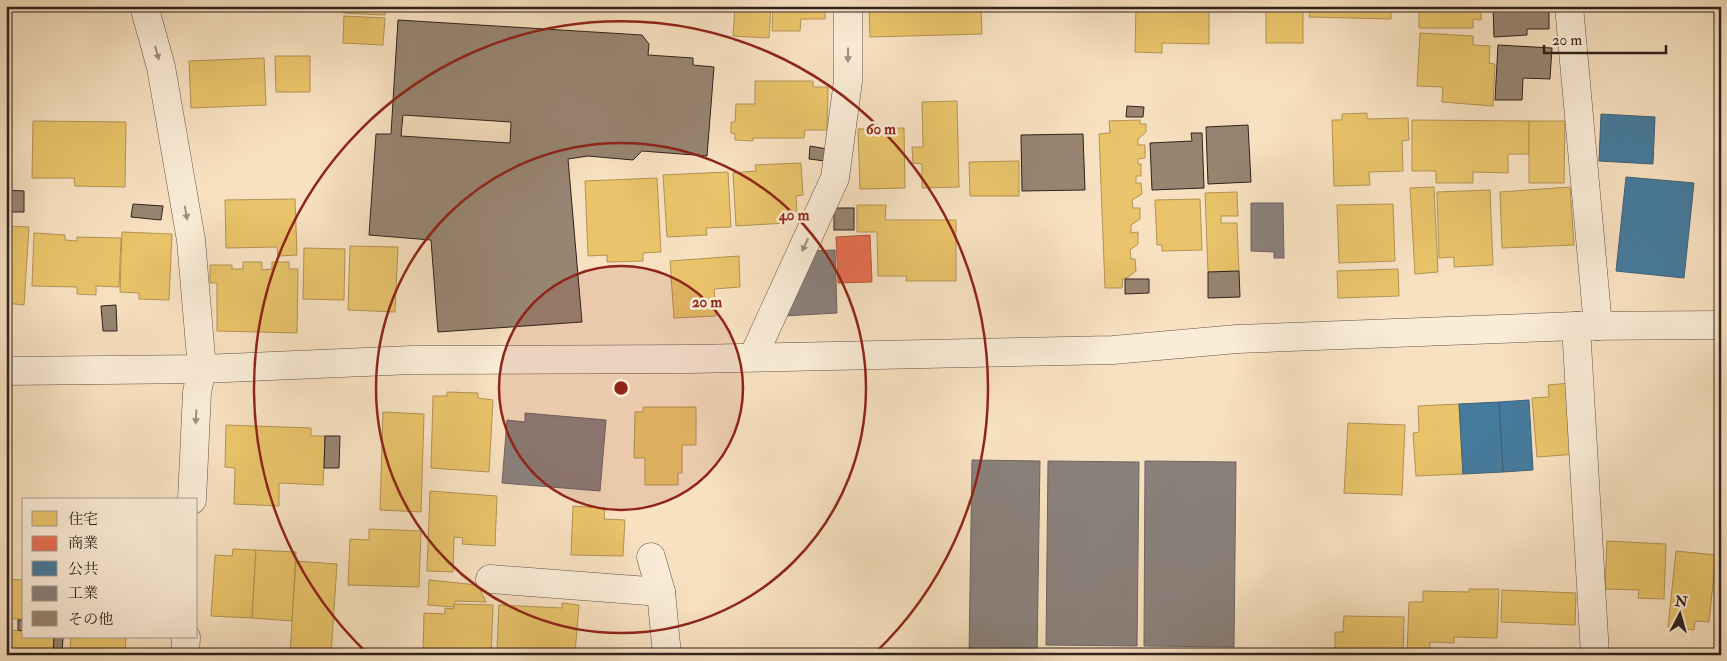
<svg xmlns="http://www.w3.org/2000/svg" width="1727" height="661" font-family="'IM FELL Double Pica','Noto Serif JP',serif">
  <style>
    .homes { fill: #e9c46a; stroke: #b19353 }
    .shops { fill: #e76f51; stroke: #b05841 }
    .public { fill: #457b9d; stroke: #3e6077 }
    .industry { fill: #8a817c; stroke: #6e6460 }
    .building { fill: #978572; stroke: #2e221d; fill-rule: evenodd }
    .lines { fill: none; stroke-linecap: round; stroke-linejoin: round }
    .street-casing { stroke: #605246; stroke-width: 29 }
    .street { stroke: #faecd7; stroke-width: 28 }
    .oneway { fill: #9e9183 }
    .ring { fill: none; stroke: #8f2418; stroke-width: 2.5 }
    .centre { fill: #8f2418; stroke: #faecd7; stroke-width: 2.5 }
    .ring-label { font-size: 15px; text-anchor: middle; font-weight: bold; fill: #8f2418; stroke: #faecd7; stroke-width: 5; stroke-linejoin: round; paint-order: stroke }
  </style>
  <rect width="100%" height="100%" fill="#f8e1c1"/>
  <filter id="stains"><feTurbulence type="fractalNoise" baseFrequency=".004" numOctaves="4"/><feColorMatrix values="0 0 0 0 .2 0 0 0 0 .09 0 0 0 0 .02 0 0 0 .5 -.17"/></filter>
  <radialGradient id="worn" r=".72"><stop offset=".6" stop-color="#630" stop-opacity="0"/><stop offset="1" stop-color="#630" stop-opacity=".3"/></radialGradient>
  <g class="homes">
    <polygon points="344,6 386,6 385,15 343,13"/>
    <polygon points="664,6 727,6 726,11"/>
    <polygon points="735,6 771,6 769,38 733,36"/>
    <polygon points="773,6 825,6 825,19 801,19 800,31 772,31"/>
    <polygon points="869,6 981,6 982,34 870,37"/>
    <polygon points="1136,6 1209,6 1209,44 1162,43 1162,53 1135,52"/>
    <rect x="1266" y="6" width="37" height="37"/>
    <polygon points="1310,6 1391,6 1391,19 1309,17"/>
    <polygon points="1419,6 1481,6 1481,20 1473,19 1473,28 1419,28"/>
    <polygon points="344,16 385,18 383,45 343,43"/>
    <polygon points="1420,33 1473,36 1473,45 1490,46 1489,63 1495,64 1493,106 1442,102 1443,87 1417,86"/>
    <polygon points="275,56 310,56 310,92 276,92"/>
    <polygon points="264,58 266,105 191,108 189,61"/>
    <polygon points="755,81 813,81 813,87 828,87 827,130 805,130 804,138 753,138 753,141 735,140 735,134 731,133 731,122 735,122 736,104 755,104"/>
    <polygon points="957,101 959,187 922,188 922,164 913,163 912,147 923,147 922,102"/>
    <polygon points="1367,113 1367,119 1408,118 1409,140 1402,141 1403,171 1369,172 1370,185 1334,186 1332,120 1342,120 1342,114"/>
    <polygon points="1140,120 1140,124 1146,124 1146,132 1138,139 1138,145 1145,145 1145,158 1138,159 1138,164 1141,164 1141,176 1136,176 1136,183 1141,183 1142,194 1132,200 1133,208 1140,208 1140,219 1131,225 1131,233 1138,232 1138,244 1130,250 1131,259 1135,259 1136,271 1127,278 1123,278 1122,288 1105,288 1099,134 1110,133 1109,121"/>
    <polygon points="1412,120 1529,121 1529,154 1508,154 1508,173 1473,172 1473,183 1436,183 1436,171 1412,171"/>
    <polygon points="33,121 126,122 125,187 75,186 74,178 32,178"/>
    <polygon points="1529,121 1565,121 1564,183 1529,183"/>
    <polygon points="904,128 905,188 860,189 858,129"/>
    <polygon points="1019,161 1019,196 970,196 969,162"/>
    <polygon points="801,163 803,195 796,196 797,214 786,215 786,223 736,226 733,173 756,171 755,165"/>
    <polygon points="728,172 731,227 706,228 707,235 667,237 663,175"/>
    <polygon points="657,178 661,252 643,253 643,261 607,262 607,255 588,256 585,181"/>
    <polygon points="1434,187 1438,272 1415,274 1410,188"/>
    <polygon points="1570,187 1574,245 1502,248 1500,192"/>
    <polygon points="1490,190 1493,265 1454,267 1454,257 1439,258 1437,192"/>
    <polygon points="1237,192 1238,216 1221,216 1221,223 1237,223 1239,271 1208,272 1205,193"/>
    <polygon points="295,199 297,255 278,256 277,247 226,248 225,200"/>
    <polygon points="1200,199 1202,250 1162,251 1162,245 1157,245 1155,200"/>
    <polygon points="1393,204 1395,261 1339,263 1337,205"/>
    <polygon points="857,205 886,205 885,220 956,220 956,281 906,281 907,276 878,276 877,232 857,232"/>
    <polygon points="6,226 29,227 24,305 6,303"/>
    <polygon points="122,232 172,234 169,300 139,299 139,293 120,292"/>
    <polygon points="34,233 65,235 65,240 77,241 77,237 121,238 119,287 96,286 96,295 77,294 77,287 32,286"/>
    <polygon points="350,246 398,247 395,312 348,310"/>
    <polygon points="304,248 345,249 344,300 303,299"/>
    <polygon points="739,256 740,287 714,289 716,316 674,318 670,261"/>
    <polygon points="243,262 262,262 262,270 272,269 272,262 289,262 289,269 298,269 297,333 217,331 217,283 210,283 210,265 232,265 232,269 243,269"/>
    <polygon points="1398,269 1399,296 1338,298 1337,271"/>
    <polygon points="1571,383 1577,454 1537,457 1532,398 1549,397 1548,385"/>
    <polygon points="447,392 478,393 478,398 493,400 489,472 431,468 433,396 447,396"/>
    <polygon points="1459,404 1463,474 1416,476 1413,433 1419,432 1418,406"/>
    <polygon points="643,407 696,407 696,445 682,445 682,473 678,473 678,485 645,485 645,458 634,458 635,412 643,412"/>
    <polygon points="383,412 424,414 421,512 380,510"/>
    <polygon points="1348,423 1405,425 1402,495 1344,493"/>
    <polygon points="226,425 311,428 311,436 325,436 323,485 279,483 279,506 234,504 235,468 225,467"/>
    <polygon points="430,491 497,496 495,546 462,544 463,538 454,537 453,572 427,571"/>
    <polygon points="573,506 605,508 604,519 625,520 623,556 571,555"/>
    <polygon points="369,529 421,531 419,587 348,585 350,539 369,540"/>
    <polygon points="1607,541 1666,544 1664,599 1638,598 1639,590 1605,589"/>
    <polygon points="233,549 256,550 252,618 211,616 215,555 232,556"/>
    <polygon points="256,550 296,552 292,621 252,618"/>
    <polygon points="1676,551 1716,555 1709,622 1695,621 1694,630 1668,627"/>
    <polygon points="296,561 337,564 331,655 290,653"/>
    <polygon points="6,579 24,580 24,619 6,619"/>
    <polygon points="429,580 478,585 486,602 455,601 454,607 428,605"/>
    <polygon points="1469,589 1499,589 1497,638 1454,637 1454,643 1430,642 1430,655 1407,655 1409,602 1423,602 1423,591 1469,592"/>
    <polygon points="1502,590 1576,593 1575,625 1501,622"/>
    <polygon points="562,603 579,605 575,654 497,650 499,605 562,608"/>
    <polygon points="454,604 493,605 491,655 423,655 424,613 445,614 445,608 454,609"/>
    <polygon points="1344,616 1404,617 1403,655 1335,655 1335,632 1343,632"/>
    <polygon points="6,630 24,631 24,637 54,637 53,655 6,655"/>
    <polygon points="71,637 126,637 125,655 79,655 79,650 70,650"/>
  </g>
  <polygon class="shops" points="870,235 872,282 838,283 836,237"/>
  <g class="public">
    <polygon points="1601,114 1655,117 1653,164 1599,161"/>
    <polygon points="1626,177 1694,183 1684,278 1616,271"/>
    <polygon points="1529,400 1533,470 1503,472 1499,402"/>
    <polygon points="1499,402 1503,472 1463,474 1459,404"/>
  </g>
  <g class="industry">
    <polygon points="1251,203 1283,203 1284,258 1274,258 1274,252 1251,251"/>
    <polygon points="835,250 837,313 783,316 810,251"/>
    <polygon points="525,413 606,420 600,491 502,483 507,420 525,422"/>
    <polygon points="972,460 1040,461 1037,655 969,655"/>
    <polygon points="1048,461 1139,462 1137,646 1046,645"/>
    <polygon points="1145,461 1236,462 1234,647 1144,646"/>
  </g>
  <g class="building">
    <polygon points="1493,6 1549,6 1549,29 1527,29 1527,35 1494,37"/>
    <path d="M398 20 642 35 649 44 648 55 693 58V65L714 67 707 156 642 151 633 160 588 156 568 159 582 322 438 332 431 240 369 235 376 134H391ZM403 115 511 122 510 143 401 136Z"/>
    <polygon points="1498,45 1552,48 1550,79 1523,78 1522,100 1495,100"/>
    <polygon points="1127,106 1144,107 1143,117 1126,117"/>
    <polygon points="1248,125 1251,182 1208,184 1206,127"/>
    <polygon points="1191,133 1202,133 1204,188 1152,190 1150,143 1192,141"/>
    <polygon points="1083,134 1085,190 1022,191 1021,135"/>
    <polygon points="810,146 827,149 825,161 809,159"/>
    <polygon points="6,190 24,191 24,212 6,212"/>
    <polygon points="133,204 163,206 161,220 131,217"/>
    <rect x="834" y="208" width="20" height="22"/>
    <polygon points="1239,271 1240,297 1208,298 1208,272"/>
    <polygon points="1125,279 1149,279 1149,293 1125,294"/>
    <polygon points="116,305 117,331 103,331 101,306"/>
    <polygon points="325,436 340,436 339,468 324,468"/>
    <polygon points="18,620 24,620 24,631 18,630"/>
    <polygon points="54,637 63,637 62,655 53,655"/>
  </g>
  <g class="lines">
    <defs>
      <g id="street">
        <polyline points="144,6 161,67 191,240 202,369 197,392 192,500"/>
        <polyline points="1569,6 1598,326"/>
        <polyline points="1576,326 1595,655"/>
        <polyline points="753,357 835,178 848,81 848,6"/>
        <polyline points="6,371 202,369 412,360 690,359 1113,350 1237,339 1576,326 1721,325"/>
        <polyline points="651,557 661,592 667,655"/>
        <polyline points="490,579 661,592"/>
        <polyline points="185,655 186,637"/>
      </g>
    </defs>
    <use href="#street" class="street-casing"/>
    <use href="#street" class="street"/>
  </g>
  <defs><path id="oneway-solid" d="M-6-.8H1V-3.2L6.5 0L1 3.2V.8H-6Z" transform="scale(1.25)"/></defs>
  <g class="oneway">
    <use href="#oneway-solid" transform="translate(157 53) rotate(75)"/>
    <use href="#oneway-solid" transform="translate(848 55) rotate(90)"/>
    <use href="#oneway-solid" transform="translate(186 213) rotate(80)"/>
    <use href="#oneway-solid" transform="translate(805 245) rotate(115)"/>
    <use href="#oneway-solid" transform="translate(196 417) rotate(93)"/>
  </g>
  <circle cx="621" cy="388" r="122" fill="#8f2418" fill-opacity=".12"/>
  <g class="ring">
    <circle cx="621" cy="388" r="122"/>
    <circle cx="621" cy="388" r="245"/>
    <path d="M368 654A367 367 0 1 1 874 654"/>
  </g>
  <circle cx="621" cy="388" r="8" class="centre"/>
  <g class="ring-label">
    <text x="881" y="134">60 m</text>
    <text x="794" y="220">40 m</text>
    <text x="707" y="307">20 m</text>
  </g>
  <rect width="1727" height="661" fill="none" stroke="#f8e1c1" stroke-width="25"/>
  <rect x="8" y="8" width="1712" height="646" fill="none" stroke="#2e221d" stroke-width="2.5"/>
  <rect x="12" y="12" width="1702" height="636" fill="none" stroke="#2e221d"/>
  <rect x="22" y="498" width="175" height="140" fill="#faecd7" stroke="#a89b8d"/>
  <rect x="32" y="511" width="25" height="15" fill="#e9c46a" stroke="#a89b8d"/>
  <text x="68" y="524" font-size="15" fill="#2e221d">住宅</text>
  <rect x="32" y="536" width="25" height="15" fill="#e76f51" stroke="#a89b8d"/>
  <text x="68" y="548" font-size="15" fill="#2e221d">商業</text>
  <rect x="32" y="561" width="25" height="15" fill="#457b9d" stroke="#a89b8d"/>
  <text x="68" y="574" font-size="15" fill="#2e221d">公共</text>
  <rect x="32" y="586" width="25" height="15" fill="#8a817c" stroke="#a89b8d"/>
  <text x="68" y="598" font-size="15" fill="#2e221d">工業</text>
  <rect x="32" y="611" width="25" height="15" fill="#978572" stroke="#a89b8d"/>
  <text x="68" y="624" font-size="15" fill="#2e221d">その他</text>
  <g transform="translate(1680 614) rotate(6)" stroke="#faecd7" stroke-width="4" paint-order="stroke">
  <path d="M0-4L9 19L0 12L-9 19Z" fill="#2e221d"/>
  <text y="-8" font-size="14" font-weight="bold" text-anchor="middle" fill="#2e221d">N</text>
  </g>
  <path d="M1544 45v8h122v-8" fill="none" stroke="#2e221d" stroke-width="2.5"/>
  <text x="1552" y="45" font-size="15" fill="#2e221d" stroke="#faecd7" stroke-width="4" paint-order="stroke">20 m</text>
  <rect width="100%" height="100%" filter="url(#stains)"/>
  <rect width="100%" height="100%" fill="url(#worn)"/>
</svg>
